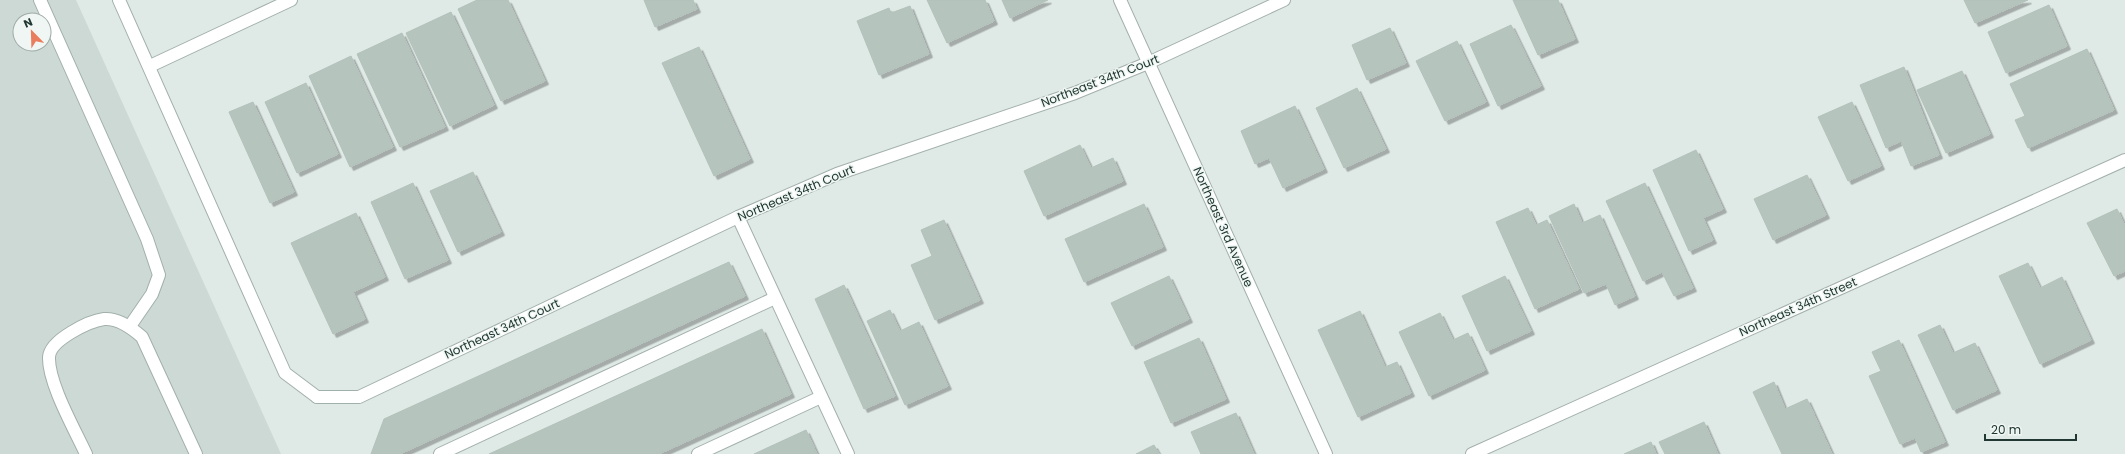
<svg xmlns="http://www.w3.org/2000/svg" width="2125" height="454" font-family="Poppins,sans-serif">
  <style>
    .built { fill: #cdd9d4; fill-rule: evenodd }
    .building { fill: #b5c4bd; stroke: #b2c2bb; filter: url(#shadow) }
    .lines { fill: none; stroke-linecap: round; stroke-linejoin: round }
    .service-casing { stroke: #a2b0ac; stroke-width: 14 }
    .minor-casing { stroke: #a2b0ac; stroke-width: 14 }
    .service { stroke: #fff; stroke-width: 12 }
    .minor { stroke: #fff; stroke-width: 12 }
    .labels { text-anchor: middle; stroke-width: 3; stroke-linejoin: round; paint-order: stroke }
    .street-label { font-size: 12px; fill: #213832; stroke: #eff6f3 }
  </style>
  <defs>
    <filter id="shadow"><feDropShadow dx="3.5" dy="3.5" stdDeviation="0" flood-color="#0004"/></filter>
  </defs>
  <rect width="100%" height="100%" fill="#dfe9e5"/>
  <path class="built" d="M0 0H76L281 454H0ZM20 20H44V44H20Z"/>
  <g class="building">
    <polygon points="477,0 508,0 545,81 501,101 458,9"/>
    <polygon points="644,0 693,0 697,9 655,27"/>
    <polygon points="927,0 985,0 994,21 947,43"/>
    <polygon points="1002,0 1048,0 1010,18"/>
    <polygon points="1513,0 1558,0 1575,39 1538,55"/>
    <polygon points="1964,0 2028,0 1975,23"/>
    <polygon points="2049,5 2067,46 2006,73 1988,32"/>
    <polygon points="910,6 929,54 879,75 857,21 889,8 891,13"/>
    <polygon points="451,12 494,105 450,126 406,33"/>
    <polygon points="1511,25 1541,86 1498,106 1470,44"/>
    <polygon points="1390,28 1406,63 1367,80 1352,45"/>
    <polygon points="402,33 445,127 400,147 357,54"/>
    <polygon points="1457,41 1486,102 1445,121 1416,61"/>
    <polygon points="699,47 750,159 714,176 662,63"/>
    <polygon points="2087,49 2114,110 2028,148 2015,120 2025,116 2010,84"/>
    <polygon points="351,56 393,147 350,167 309,76"/>
    <polygon points="1904,67 1939,155 1911,166 1901,141 1886,148 1860,85"/>
    <polygon points="1962,71 1990,134 1946,153 1917,90"/>
    <polygon points="306,83 338,154 297,173 265,102"/>
    <polygon points="1357,88 1386,149 1344,168 1316,108"/>
    <polygon points="253,102 294,192 270,203 229,112"/>
    <polygon points="1852,102 1881,166 1848,181 1818,117"/>
    <polygon points="1295,106 1324,169 1283,188 1269,158 1255,164 1241,131"/>
    <polygon points="1080,145 1091,168 1113,158 1123,181 1044,216 1024,171"/>
    <polygon points="1696,150 1723,209 1703,218 1713,240 1689,251 1653,170"/>
    <polygon points="473,172 501,232 458,252 430,191"/>
    <polygon points="1807,175 1826,215 1773,240 1754,199"/>
    <polygon points="413,183 448,260 405,279 371,202"/>
    <polygon points="1645,183 1693,288 1674,296 1662,272 1643,281 1606,201"/>
    <polygon points="1144,204 1163,247 1084,282 1065,239"/>
    <polygon points="1574,204 1582,223 1600,215 1635,296 1615,305 1606,284 1584,293 1549,216"/>
    <polygon points="1528,208 1536,225 1547,220 1579,289 1535,309 1496,222"/>
    <polygon points="2117,209 2125,226 2125,271 2114,276 2087,223"/>
    <polygon points="356,213 385,277 353,292 365,319 333,334 291,243"/>
    <polygon points="944,220 980,300 935,320 911,265 932,256 921,230"/>
    <polygon points="729,262 745,296 400,454 371,454 384,419"/>
    <polygon points="2028,263 2040,288 2062,277 2091,340 2040,364 1999,276"/>
    <polygon points="1169,276 1189,319 1132,346 1111,303"/>
    <polygon points="1505,276 1531,331 1487,351 1462,296"/>
    <polygon points="844,285 895,396 864,409 815,299"/>
    <polygon points="890,310 900,331 919,322 948,386 905,405 867,321"/>
    <polygon points="1360,311 1385,367 1397,362 1411,393 1358,417 1318,330"/>
    <polygon points="1440,313 1453,340 1468,333 1485,370 1429,396 1399,332"/>
    <polygon points="1940,325 1953,353 1975,343 1997,390 1953,410 1918,335"/>
    <polygon points="762,329 791,394 659,454 489,454"/>
    <polygon points="1199,338 1226,399 1171,423 1144,362"/>
    <polygon points="1899,340 1945,442 1921,452 1915,438 1900,444 1869,376 1881,371 1872,352"/>
    <polygon points="1774,382 1785,409 1807,399 1832,454 1782,454 1753,392"/>
    <polygon points="1236,413 1254,454 1201,454 1191,432"/>
    <polygon points="1704,422 1718,454 1665,454 1659,442"/>
    <polygon points="806,430 817,454 754,454"/>
    <polygon points="1651,442 1656,454 1624,454"/>
    <polygon points="1154,445 1159,454 1136,454"/>
  </g>
  <g class="lines">
    <defs>
      <g id="service">
        <polyline points="40,0 147,239 159,275 152,294 130,326"/>
        <polyline points="119,0 285,373 317,397"/>
        <polyline points="738,217 848,454"/>
        <path d="M86 454C75 430 48 383 49 357 50 340 89 321 104 319 118 318 132 328 142 337L196 454"/>
        <polyline points="440,454 775,298"/>
        <polyline points="698,454 821,397"/>
      </g>
      <g id="minor">
        <polyline points="1120,0 1326,454"/>
        <polyline points="150,66 291,0"/>
        <polyline points="317,397 359,397 738,217 837,174 1075,93 1148,63 1284,0"/>
        <polyline points="1472,454 2125,160"/>
      </g>
    </defs>
    <use href="#service" class="service-casing"/>
    <use href="#minor" class="minor-casing"/>
    <use href="#service" class="service"/>
    <use href="#minor" class="minor"/>
  </g>
  <g class="labels">
    <g class="street-label">
      <text transform="translate(1100 81) rotate(-21)" y="4">Northeast 34th Court</text>
      <text transform="translate(796 193) rotate(-23)" y="4">Northeast 34th Court</text>
      <text transform="translate(1223 227) rotate(66)" y="4">Northeast 3rd Avenue</text>
      <text transform="translate(1798 307) rotate(-24)" y="4">Northeast 34th Street</text>
      <text transform="translate(502 329) rotate(-25)" y="4">Northeast 34th Court</text>
    </g>
  </g>
  <g transform="translate(32 32) rotate(337)"><circle r="19" fill="#eff6f3" stroke="#9daaa6"/>
  <path d="M0-3L7 15L0 10L-7 15Z" fill="#e97d5d"/>
  <text y="-6" font-size="11" font-weight="bold" text-anchor="middle" fill="#213832">N</text>
  </g>
  <path d="M1985 434v6h91v-6" fill="none" stroke="#213832" stroke-width="2"/>
  <text x="1991" y="434" font-size="12" fill="#213832" stroke="#eff6f3" stroke-width="3" paint-order="stroke">20 m</text>
</svg>
